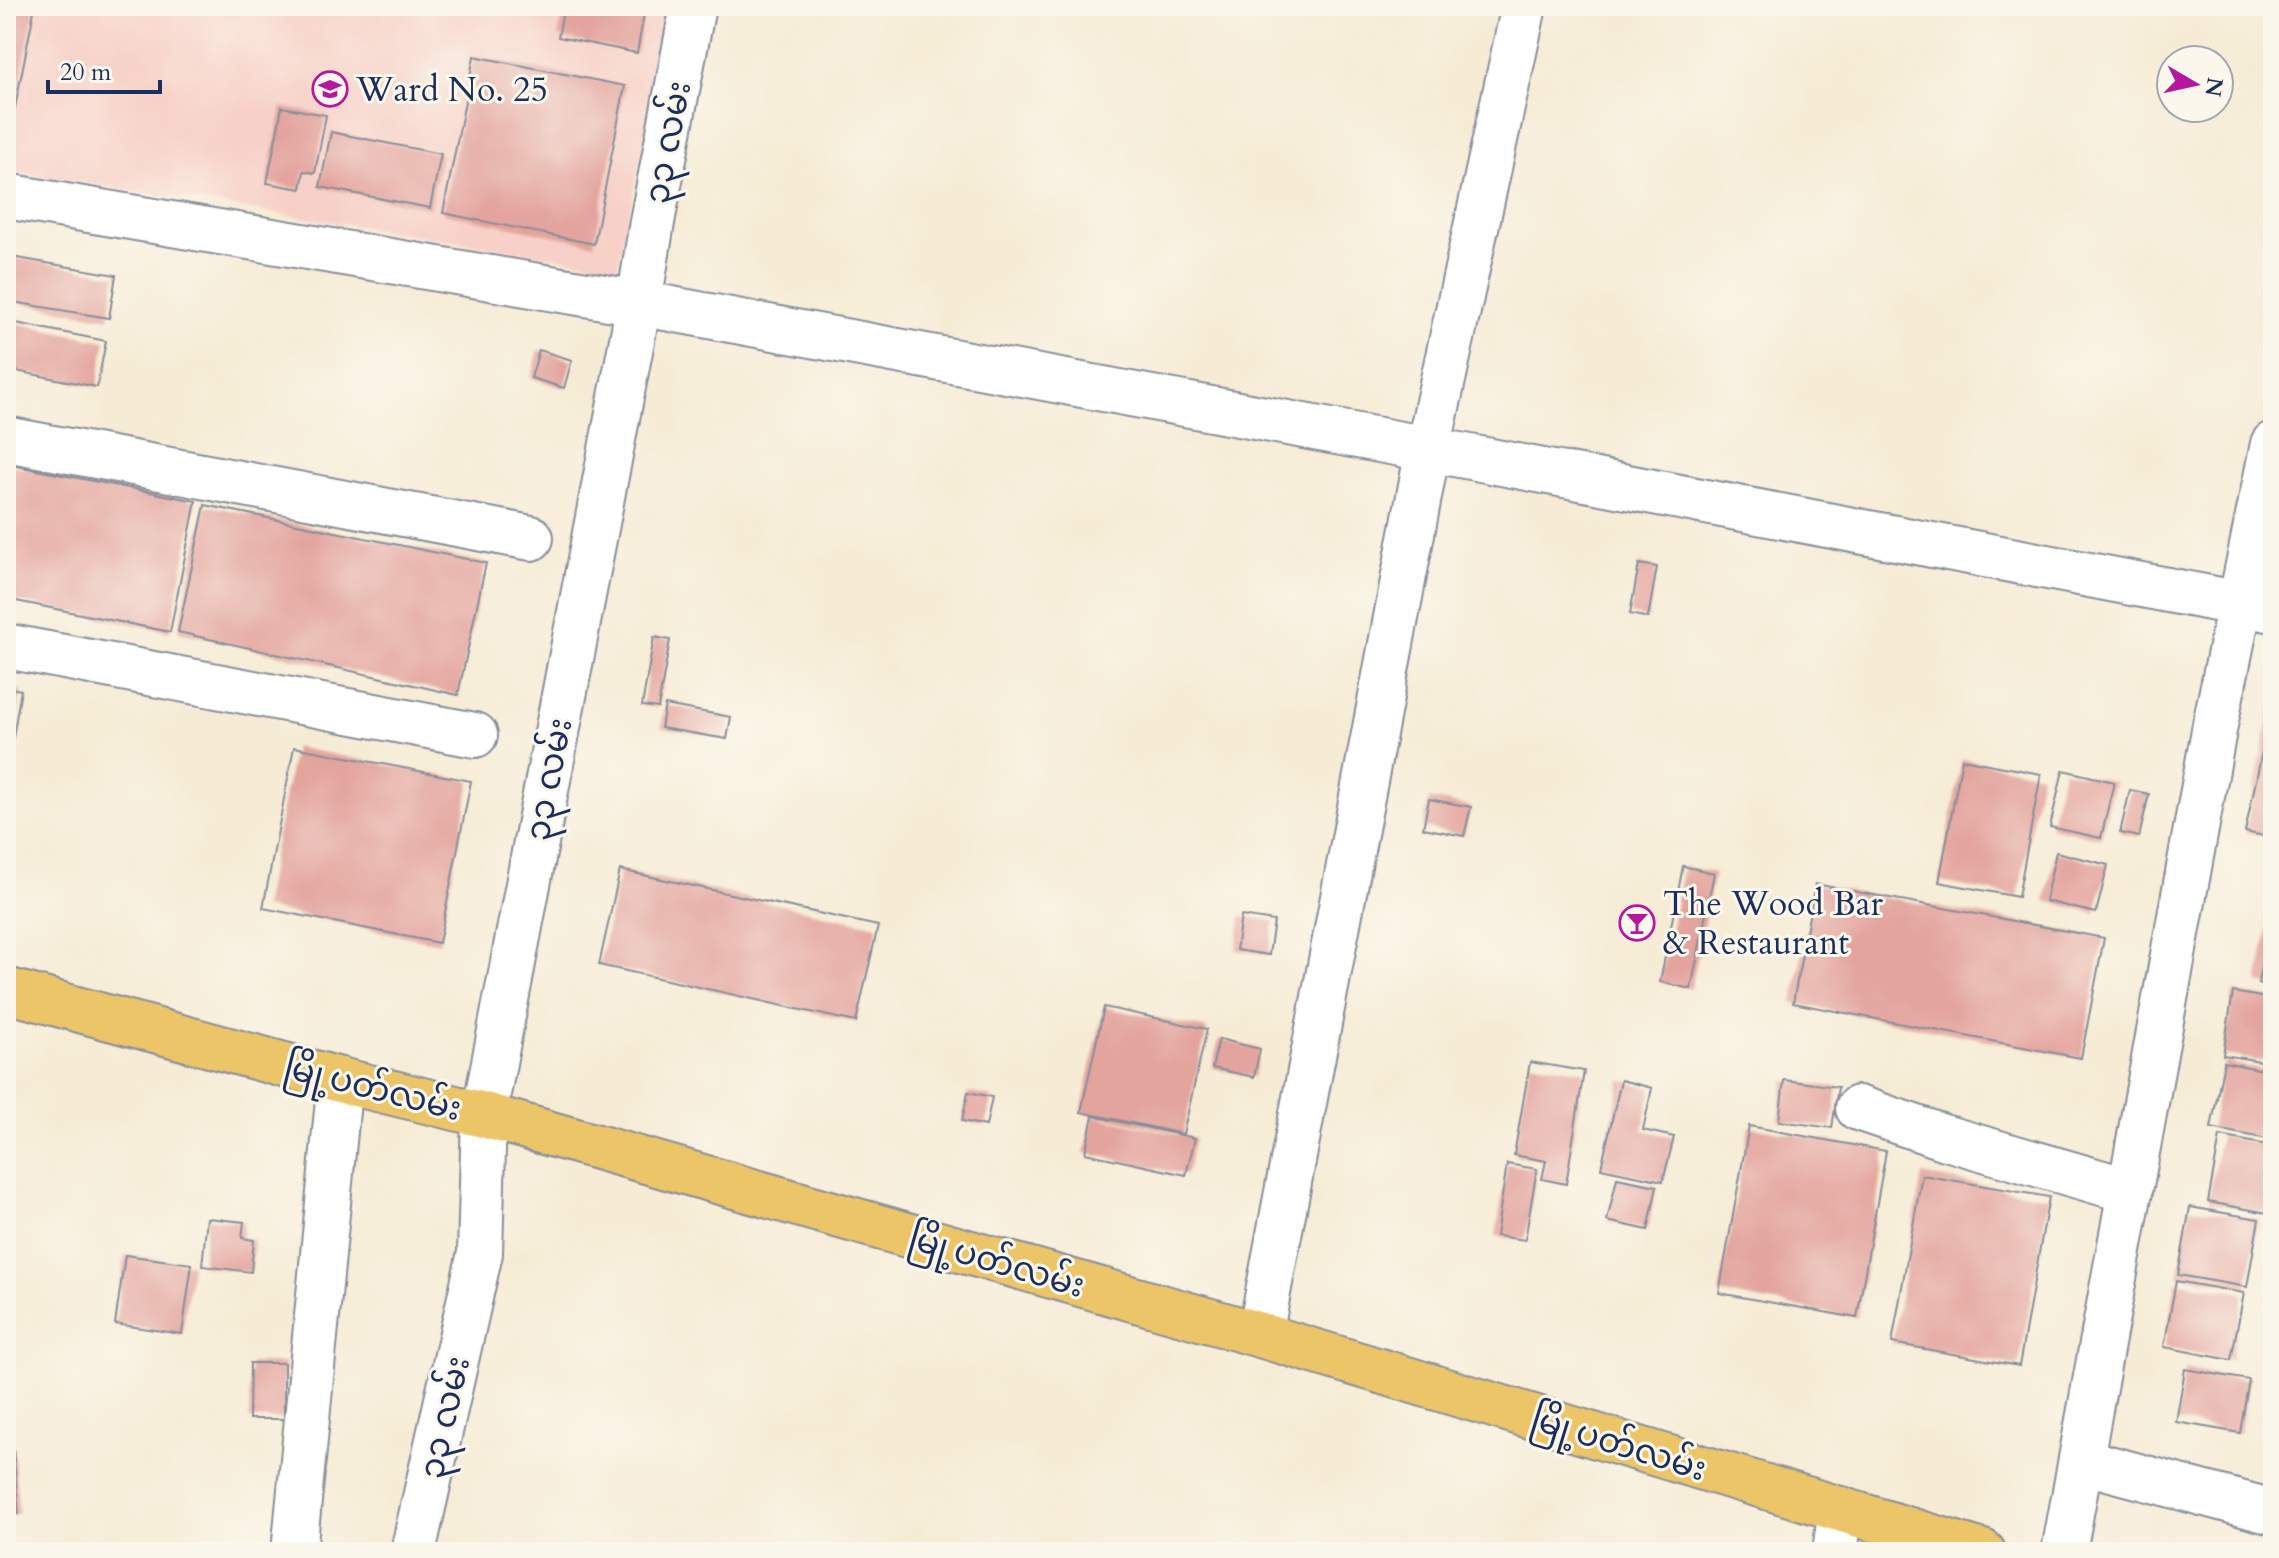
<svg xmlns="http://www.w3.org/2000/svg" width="2279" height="1558" font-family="Cardo,'Noto Sans Myanmar',serif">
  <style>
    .built { fill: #f7d1c8 }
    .building { fill: #e3a49e }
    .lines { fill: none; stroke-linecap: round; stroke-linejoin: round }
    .minor-casing { stroke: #888e9a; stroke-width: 48 }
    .major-casing { stroke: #888e9a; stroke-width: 48 }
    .minor { stroke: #fff; stroke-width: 44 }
    .major { stroke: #ecc569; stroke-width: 44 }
    .labels { text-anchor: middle; stroke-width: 6; stroke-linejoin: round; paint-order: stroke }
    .poi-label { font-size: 34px; fill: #1b2f5e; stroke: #fbf7ec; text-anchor: start }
    .street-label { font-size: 34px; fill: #1b2f5e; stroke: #fbf7ec }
  </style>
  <rect width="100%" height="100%" fill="#fbf7ec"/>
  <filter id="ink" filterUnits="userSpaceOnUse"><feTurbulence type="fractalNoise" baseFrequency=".0125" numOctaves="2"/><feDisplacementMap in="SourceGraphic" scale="16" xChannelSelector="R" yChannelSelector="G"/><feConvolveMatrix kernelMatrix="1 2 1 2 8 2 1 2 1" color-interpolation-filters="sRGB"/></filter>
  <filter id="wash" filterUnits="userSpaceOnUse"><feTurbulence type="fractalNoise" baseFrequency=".006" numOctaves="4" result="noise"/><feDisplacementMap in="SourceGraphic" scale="32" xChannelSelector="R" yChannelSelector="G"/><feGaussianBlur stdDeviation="1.8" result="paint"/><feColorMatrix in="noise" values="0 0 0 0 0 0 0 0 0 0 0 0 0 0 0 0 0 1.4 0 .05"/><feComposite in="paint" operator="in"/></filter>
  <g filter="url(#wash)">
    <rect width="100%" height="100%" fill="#f6ecd6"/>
    <polygon class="built" points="6,6 672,6 618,267 6,171"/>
    <g id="blocks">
      <g class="building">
        <polygon points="6,6 35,6 10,133 6,132"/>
        <polygon points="564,6 631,6 645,9 637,53 558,37"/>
        <polygon points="474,56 625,86 594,244 443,213"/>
        <polygon points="282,107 326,115 315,173 304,171 301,189 267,183"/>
        <polygon points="331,132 441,154 430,208 320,187"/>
        <polygon points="6,256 116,275 109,318 6,301"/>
        <polygon points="6,321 106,341 97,387 6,369"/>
        <polygon points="539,350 572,360 564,388 531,378"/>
        <polygon points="6,464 196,501 170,632 6,599"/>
        <polygon points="205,505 486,563 458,695 178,632"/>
        <polygon points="1639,564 1657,567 1648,618 1630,614"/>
        <polygon points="654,637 670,640 658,708 642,706"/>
        <polygon points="6,687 21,690 8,767 6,767"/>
        <polygon points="665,705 731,717 727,739 661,728"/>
        <polygon points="2272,705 2273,705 2273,838 2245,832"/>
        <polygon points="294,747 471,781 439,943 263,908"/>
        <polygon points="1962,759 2041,774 2018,897 1939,882"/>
        <polygon points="2063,770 2114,782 2101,838 2050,827"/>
        <polygon points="2130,790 2149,794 2139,837 2120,833"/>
        <polygon points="1429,799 1471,807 1464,836 1423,828"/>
        <polygon points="2056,852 2108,865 2096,913 2045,901"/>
        <polygon points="1683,866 1714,873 1691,989 1660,982"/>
        <polygon points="620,870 878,926 856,1022 599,965"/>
        <polygon points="1815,884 2104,938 2081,1058 1793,1003"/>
        <polygon points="1241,916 1274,921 1269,955 1236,950"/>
        <polygon points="2269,922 2273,923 2273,986 2258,983"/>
        <polygon points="2233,992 2273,999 2273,1063 2223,1055"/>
        <polygon points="1104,1007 1207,1029 1183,1134 1081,1112"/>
        <polygon points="1219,1039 1260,1049 1254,1077 1212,1068"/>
        <polygon points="1530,1062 1584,1071 1566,1184 1542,1179 1546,1161 1514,1155"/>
        <polygon points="2224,1062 2273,1072 2273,1140 2211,1128"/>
        <polygon points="1621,1080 1652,1088 1643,1130 1674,1137 1663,1181 1601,1168"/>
        <polygon points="1784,1080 1838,1087 1832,1128 1779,1121"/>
        <polygon points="968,1092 992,1097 986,1126 962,1121"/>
        <polygon points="1093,1116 1195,1138 1186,1175 1085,1153"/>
        <polygon points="1749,1126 1886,1151 1857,1318 1719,1293"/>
        <polygon points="2220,1136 2273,1146 2273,1214 2208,1202"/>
        <polygon points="1507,1164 1537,1169 1525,1240 1496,1236"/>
        <polygon points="1922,1175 2049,1197 2019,1366 1892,1343"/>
        <polygon points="1617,1178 1657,1186 1648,1230 1607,1221"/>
        <polygon points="2190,1207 2259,1219 2247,1287 2178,1275"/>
        <polygon points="207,1218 244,1222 242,1238 254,1240 251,1272 202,1266"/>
        <polygon points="125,1255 192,1264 182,1334 115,1324"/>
        <polygon points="2176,1281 2244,1293 2231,1360 2164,1347"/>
        <polygon points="250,1363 284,1363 284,1419 249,1419"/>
        <polygon points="2185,1369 2249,1380 2240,1433 2176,1422"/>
        <polygon points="2272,1437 2273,1437 2273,1464 2265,1462"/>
        <polygon points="13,1448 19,1514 6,1515 6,1449"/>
      </g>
    </g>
  </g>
  <g filter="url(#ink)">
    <use href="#blocks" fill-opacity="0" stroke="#888e9a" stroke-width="2"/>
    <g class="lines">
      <defs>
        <g id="minor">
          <polyline points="6,196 639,303 1428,449 2273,610"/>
          <polyline points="6,439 531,538"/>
          <polyline points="6,646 475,735"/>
          <polyline points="1858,1108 1943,1137 2130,1191"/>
          <polyline points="1260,1335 1428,449 1524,6"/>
          <polyline points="2082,1461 2273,1512"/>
          <polyline points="294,1552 340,1080"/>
          <polyline points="413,1552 480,1253 484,1115 639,303 652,222 693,6"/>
          <polyline points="1835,1552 1841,1509"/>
          <polyline points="2064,1552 2215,725 2273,444"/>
        </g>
        <polyline id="major" points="6,990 340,1080 484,1115 1260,1335 1983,1552"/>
      </defs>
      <use href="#minor" class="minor-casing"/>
      <use href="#major" class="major-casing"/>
      <use href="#minor" class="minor"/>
      <use href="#major" class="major"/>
    </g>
  </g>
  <defs>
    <symbol id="school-ring" viewBox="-11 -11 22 22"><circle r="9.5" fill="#fbf7ec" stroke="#b5179e" stroke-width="1.5"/><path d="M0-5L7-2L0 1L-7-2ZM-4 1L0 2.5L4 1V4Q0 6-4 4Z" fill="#b5179e"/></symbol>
    <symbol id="bar-ring" viewBox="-11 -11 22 22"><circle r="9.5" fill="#fbf7ec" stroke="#b5179e" stroke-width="1.5"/><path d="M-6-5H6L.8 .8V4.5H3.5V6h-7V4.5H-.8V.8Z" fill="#b5179e"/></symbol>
  </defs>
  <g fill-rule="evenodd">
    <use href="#school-ring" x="310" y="69" width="40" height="40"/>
    <use href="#bar-ring" x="1617" y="903" width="40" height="40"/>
  </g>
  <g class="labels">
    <g class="poi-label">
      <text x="356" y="101">Ward No. 25</text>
      <text x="1663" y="915">The Wood Bar<tspan x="1663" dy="39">&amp; Restaurant</tspan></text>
    </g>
    <g class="street-label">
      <text transform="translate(667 142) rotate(-79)" y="12">၃၃ လမ်း</text>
      <text transform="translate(548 779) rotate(-79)" y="12">၃၃ လမ်း</text>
      <text transform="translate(373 1087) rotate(14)" y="12">မြို့ပတ်လမ်း</text>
      <text transform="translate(997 1261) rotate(16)" y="12">မြို့ပတ်လမ်း</text>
      <text transform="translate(444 1417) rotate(-77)" y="12">၃၃ လမ်း</text>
      <text transform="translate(1619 1443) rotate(17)" y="12">မြို့ပတ်လမ်း</text>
    </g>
  </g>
  <rect width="2279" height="1558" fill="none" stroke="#fbf7ec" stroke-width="32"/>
  <g transform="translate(2195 84) rotate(99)"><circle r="38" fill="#fbf7ec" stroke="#a1a7b3" stroke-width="2"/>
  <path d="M0-6L14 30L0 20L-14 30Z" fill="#b5179e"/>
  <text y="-12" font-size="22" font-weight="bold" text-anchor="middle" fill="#1b2f5e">N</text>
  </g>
  <path d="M48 80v12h112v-12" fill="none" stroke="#1b2f5e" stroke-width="4"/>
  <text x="60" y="80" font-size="24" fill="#1b2f5e" stroke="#fbf7ec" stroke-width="6" paint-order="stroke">20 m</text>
</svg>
